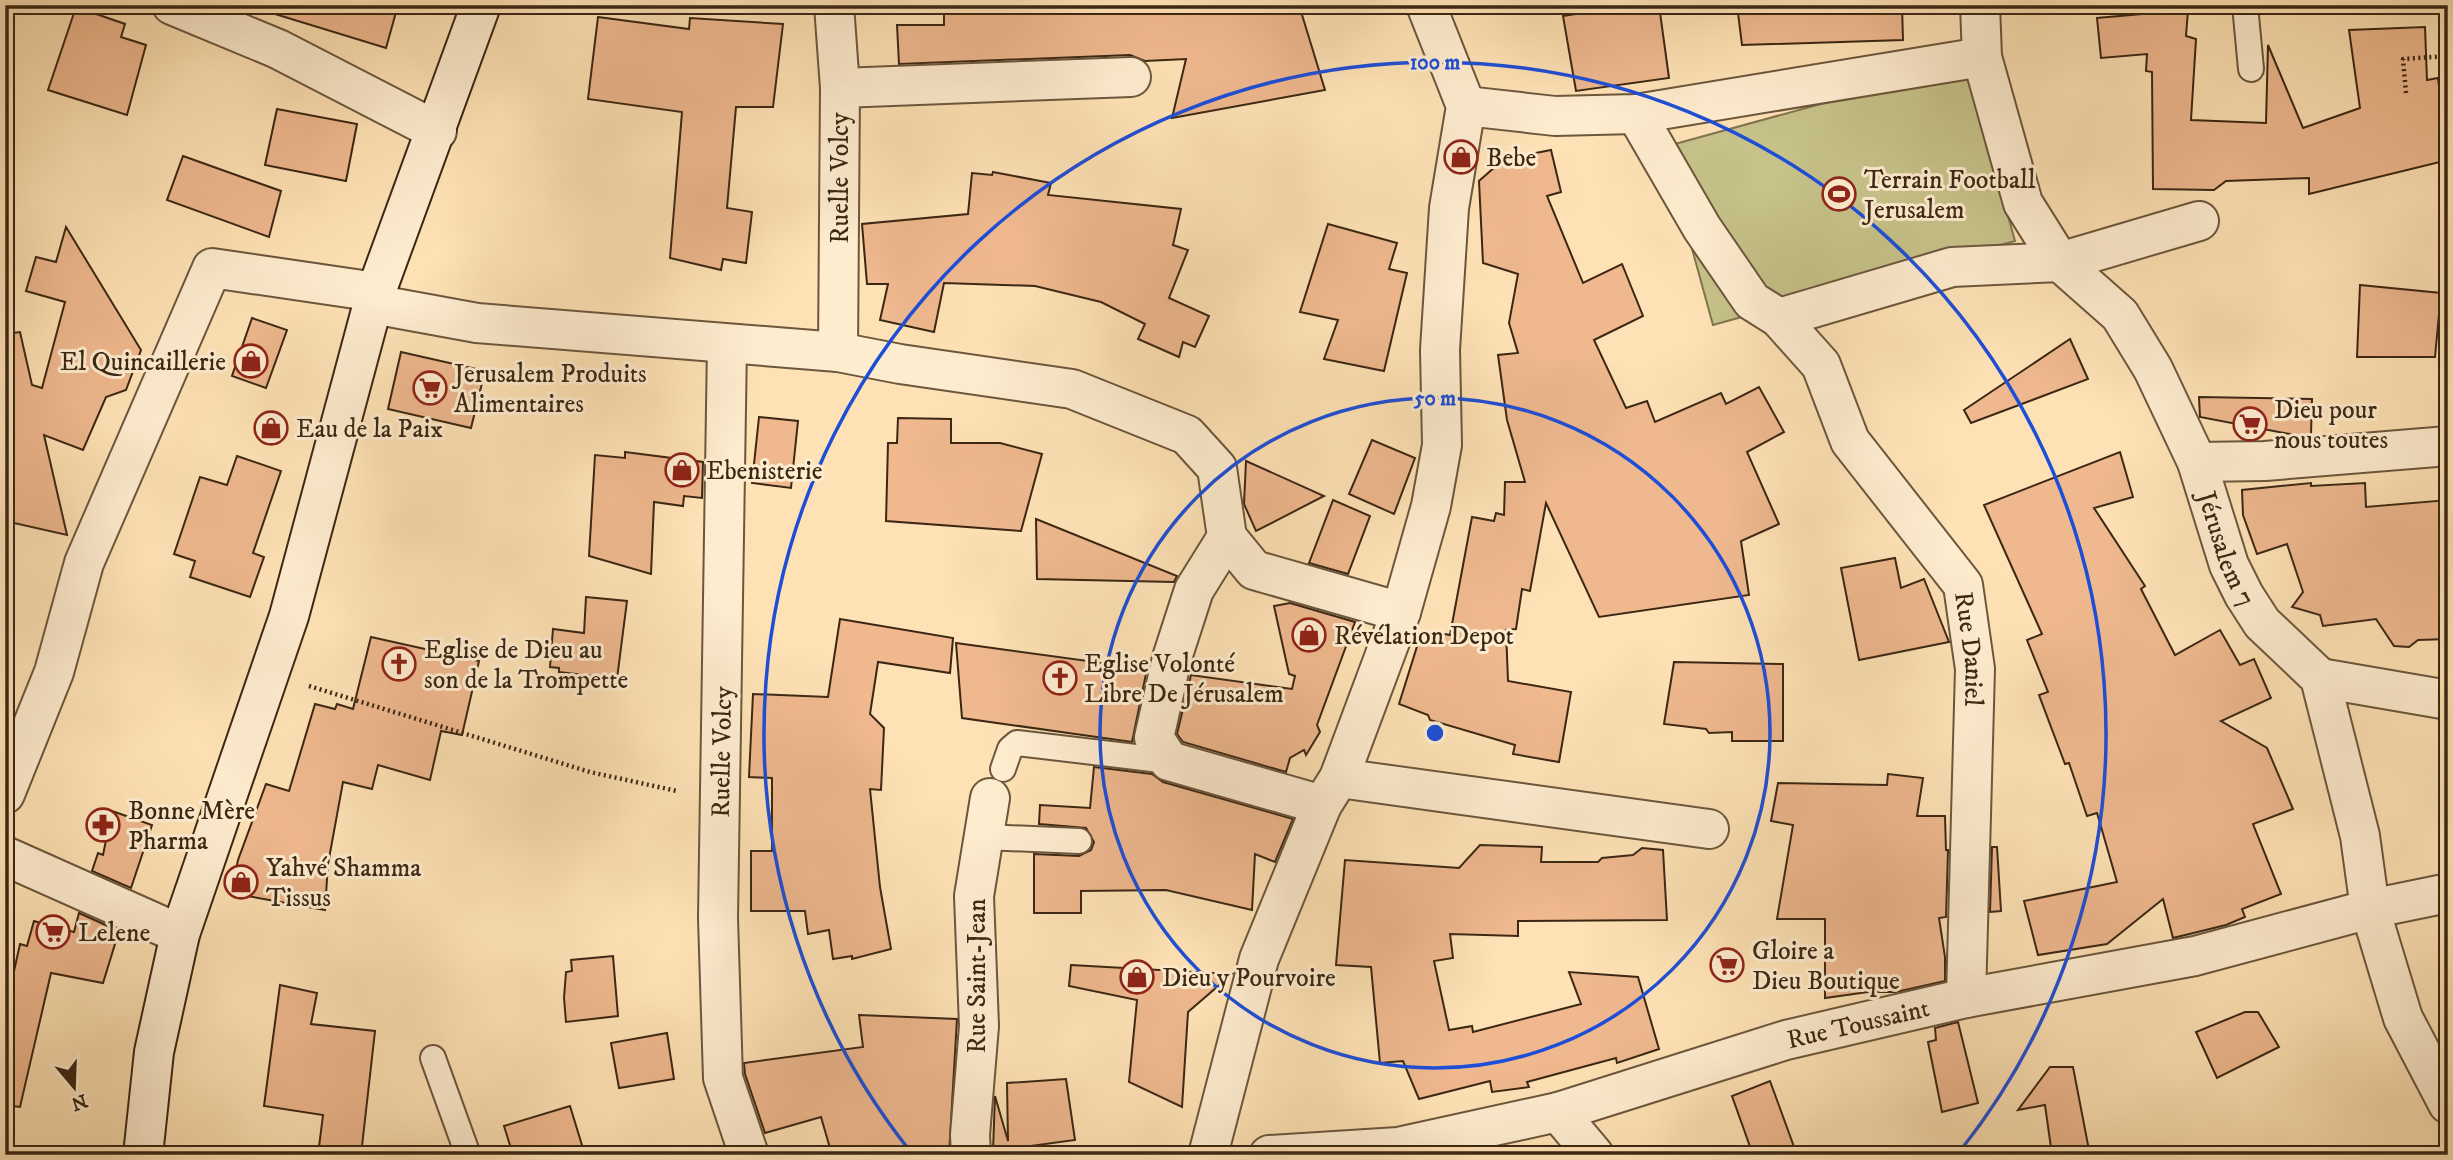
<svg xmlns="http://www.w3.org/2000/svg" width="2453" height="1160" font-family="'IM FELL DW Pica',serif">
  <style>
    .green { fill: #c6c289; stroke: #80744e; stroke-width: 2 }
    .building { fill: #efb88f; stroke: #3b2713; stroke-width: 2 }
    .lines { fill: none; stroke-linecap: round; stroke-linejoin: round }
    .lane-casing { stroke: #6c563c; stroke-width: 28 }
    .street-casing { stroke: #6c563c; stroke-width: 42 }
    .secondary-casing { stroke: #3b2713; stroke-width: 42 }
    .path { stroke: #3b2713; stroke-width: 4.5; stroke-dasharray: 2 3.5; stroke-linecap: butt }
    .lane { stroke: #feeccf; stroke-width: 24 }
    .street { stroke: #feeccf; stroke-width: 38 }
    .secondary { stroke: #feeccf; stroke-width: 38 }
    .ring { fill: none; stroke: #1d4ed8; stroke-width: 3.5 }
    .labels { text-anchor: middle; stroke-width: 6; stroke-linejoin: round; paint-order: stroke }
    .poi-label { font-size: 26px; fill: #3b2713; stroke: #feeccf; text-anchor: start }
    .street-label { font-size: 26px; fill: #3b2713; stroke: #feeccf }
    .centre { fill: #1d4ed8; stroke: #feeccf; stroke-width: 3.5 }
    .ring-label { font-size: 21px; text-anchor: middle; font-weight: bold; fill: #1d4ed8; stroke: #feeccf; stroke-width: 6; stroke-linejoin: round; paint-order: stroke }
  </style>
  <rect width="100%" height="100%" fill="#fee2b5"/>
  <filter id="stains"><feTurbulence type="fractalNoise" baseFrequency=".00286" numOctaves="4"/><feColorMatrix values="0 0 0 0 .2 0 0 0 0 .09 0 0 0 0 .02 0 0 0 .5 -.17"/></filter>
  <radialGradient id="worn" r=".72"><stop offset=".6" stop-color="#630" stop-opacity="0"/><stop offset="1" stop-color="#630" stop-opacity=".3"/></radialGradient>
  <polygon class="green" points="1966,64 2015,241 1713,325 1664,147"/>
  <g class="building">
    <polygon points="276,5 398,5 386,48 275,14"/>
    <polygon points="971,5 1299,5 1325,90 1172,118 1186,59 1145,61 1130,55 899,64 897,25 944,25 944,7"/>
    <polygon points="1633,5 1659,5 1669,78 1576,91 1563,16"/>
    <polygon points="1737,5 1902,5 1903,40 1742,45"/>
    <polygon points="76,7 125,24 121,37 146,45 127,115 48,90"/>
    <polygon points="2188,10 2186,36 2196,39 2191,120 2266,123 2268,45 2303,128 2360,108 2349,30 2425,27 2427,80 2438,78 2448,160 2309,194 2309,178 2226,181 2214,190 2153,189 2152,72 2146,71 2147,54 2101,58 2097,18"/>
    <polygon points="598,17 689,29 690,18 783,24 773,107 736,107 727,208 752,212 746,263 723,259 721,270 670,258 682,112 588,99"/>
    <polygon points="277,109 357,124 346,181 265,165"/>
    <polygon points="1551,150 1561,192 1547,196 1583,283 1622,264 1643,316 1594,340 1626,408 1647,401 1655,422 1721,393 1726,404 1759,387 1784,432 1747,452 1779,524 1741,541 1749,595 1599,617 1546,503 1530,591 1522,589 1516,629 1506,630 1508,681 1571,692 1559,762 1513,754 1515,745 1430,720 1428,715 1399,704 1420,637 1437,640 1439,633 1450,635 1472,517 1494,521 1496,513 1504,515 1505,482 1525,482 1507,420 1498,355 1518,353 1509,323 1518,274 1483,263 1479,181 1504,159"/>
    <polygon points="183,156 281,191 269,237 167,200"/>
    <polygon points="993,172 1051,183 1048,195 1181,209 1173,245 1188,250 1169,298 1209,316 1195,347 1183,342 1179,357 1138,339 1145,324 1101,302 1035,286 944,283 934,332 880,320 888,284 867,284 862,224 968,214 972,173 992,175"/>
    <polygon points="1328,224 1397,243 1389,269 1407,273 1384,371 1324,359 1338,320 1300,312"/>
    <polygon points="66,227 141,350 126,390 106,397 83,450 44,435 67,535 5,521 5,334 20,332 32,385 42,388 65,302 26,291 36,257 56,262"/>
    <polygon points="2360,285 2441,293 2435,357 2357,357"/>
    <polygon points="252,318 287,330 266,388 232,376"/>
    <polygon points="2070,339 2088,379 1971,423 1964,410"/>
    <polygon points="401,352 485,371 471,428 388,409"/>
    <polygon points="2199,397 2312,399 2311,435 2300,436 2200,417"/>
    <polygon points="759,417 798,421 791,488 752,483"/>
    <polygon points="898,418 951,419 951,443 1000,443 1042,454 1021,531 886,521 888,443 897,443"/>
    <polygon points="1372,440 1415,458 1394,514 1349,494"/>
    <polygon points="625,452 703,462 702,498 684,496 683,506 654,502 651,574 589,556 595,455 625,458"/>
    <polygon points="2120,452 2133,497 2094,508 2145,586 2141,589 2175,655 2220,630 2240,665 2254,659 2271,698 2221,721 2267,748 2293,809 2253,824 2281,894 2242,909 2245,917 2226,925 2173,938 2163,899 2107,944 2038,955 2024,901 2117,882 2097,813 2087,816 2069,763 2065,764 2039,695 2048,692 2027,640 2042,634 1984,505"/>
    <polygon points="237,456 281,471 253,553 264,557 250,597 190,577 195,561 174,554 200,477 227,485"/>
    <polygon points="1246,461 1324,496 1256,531 1244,504"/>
    <polygon points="2311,483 2311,486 2365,483 2366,507 2448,500 2448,639 2418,640 2409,647 2394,646 2376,619 2323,626 2320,615 2292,607 2303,592 2287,544 2257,554 2243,515 2242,490"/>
    <polygon points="1333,500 1370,516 1348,574 1309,563"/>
    <polygon points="1036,519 1177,576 1174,582 1037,579"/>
    <polygon points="1895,558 1901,588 1924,579 1949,642 1859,660 1841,568"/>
    <polygon points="586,597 627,601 617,679 559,672 559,668 550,667 553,629 584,633"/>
    <polygon points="1290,603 1355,622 1317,725 1320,732 1306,755 1304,750 1290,758 1286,772 1183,742 1177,734 1191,675 1292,689 1295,676 1289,674 1274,606"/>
    <polygon points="840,619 953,638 950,673 878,662 870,714 884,728 881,790 870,789 880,887 891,949 852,959 852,956 833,959 829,930 808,934 805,911 751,911 751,851 772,851 772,778 749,777 753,694 828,697"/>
    <polygon points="371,637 479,661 462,735 441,731 430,780 378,765 372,789 343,782 328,864 325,910 231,893 238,860 266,784 289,791 315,704 335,709 337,704 353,709"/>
    <polygon points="956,643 1147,669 1132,742 962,718"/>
    <polygon points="1674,662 1783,664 1783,741 1732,741 1732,732 1709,733 1706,729 1664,724"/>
    <polygon points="1094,767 1152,774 1163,782 1293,819 1275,862 1255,854 1252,910 1166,890 1081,891 1081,913 1034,913 1034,854 1079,856 1091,850 1094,842 1086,828 1039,824 1040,805 1090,808"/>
    <polygon points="1888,774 1923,778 1917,816 1945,816 1946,850 1948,850 1946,917 1939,918 1945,957 1945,981 1896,992 1868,992 1825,998 1825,919 1777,919 1793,825 1771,821 1778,783 1887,785"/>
    <polygon points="112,811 152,825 131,888 92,871 98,853 103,855"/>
    <polygon points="1480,845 1542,847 1541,862 1598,862 1602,858 1633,855 1642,848 1663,850 1667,920 1518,921 1518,936 1450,934 1453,958 1434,961 1449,1030 1472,1026 1473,1032 1581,1004 1569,972 1638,977 1659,1049 1617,1063 1616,1058 1527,1082 1529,1087 1492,1092 1490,1081 1419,1099 1403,1061 1380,1063 1371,967 1336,965 1345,860 1459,868"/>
    <polygon points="1992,847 1997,847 2001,911 1990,912"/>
    <polygon points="79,913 119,931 103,983 51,973 20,1107 5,1105 5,1012 20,944 27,946 34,921 74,932"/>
    <polygon points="613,956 618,1016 566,1022 564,998 566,972 572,971 571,960"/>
    <polygon points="1071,965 1232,974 1188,1012 1182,1107 1129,1082 1137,1000 1069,986"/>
    <polygon points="280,985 317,993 311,1024 375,1031 361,1155 318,1155 323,1115 264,1106"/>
    <polygon points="2245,1012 2258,1012 2279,1047 2217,1078 2196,1032"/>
    <polygon points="859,1015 957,1019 949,1155 832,1155 821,1117 765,1133 745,1074 744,1063 863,1047"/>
    <polygon points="1958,1022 1978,1103 1942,1112 1928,1042 1936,1040 1935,1028"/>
    <polygon points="667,1033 674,1079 619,1088 611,1043"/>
    <polygon points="2050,1067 2073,1067 2089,1150 2052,1155 2045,1105 2018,1110"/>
    <polygon points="1066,1079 1075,1140 993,1151 995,1096 1008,1141 1007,1083"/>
    <polygon points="1770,1081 1797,1155 1753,1155 1732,1096"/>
    <polygon points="570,1106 585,1155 513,1155 504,1126"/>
  </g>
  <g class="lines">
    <defs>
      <g id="lane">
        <polyline points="2245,5 2251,69"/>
        <polyline points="1003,769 1010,749 1017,743 1169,761"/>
        <polyline points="984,837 1079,841"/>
        <polyline points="433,1058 468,1155"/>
      </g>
      <g id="street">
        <polyline points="172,5 278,49 437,131"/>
        <polyline points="834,5 840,88 838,352"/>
        <path id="s1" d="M1980 5 1982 57 2023 203 2060 262 2120 315 2153 369 2197 462 2229 565 2244 595 2262 623 2320 678 2360 836 2370 909 2403 1018 2448 1104"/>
        <polyline points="840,88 1131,77"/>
        <polyline points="1466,106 1555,116 1636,114 1982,57"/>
        <path id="s2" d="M1636 114 1702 228 1752 301 1779 318 1821 365 1850 441 1963 585 1975 669 1966 998"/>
        <polyline points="373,304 477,323 838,352 900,364 1072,389 1187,435 1217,468 1227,537 1194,590 1172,658 1154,738 1169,761 1322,805"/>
        <polyline points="1779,318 1952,267 2060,262 2199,221"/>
        <polyline points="727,344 718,918 723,1078 749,1155"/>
        <polyline points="2197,462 2265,461 2448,446"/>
        <polyline points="1227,537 1254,570 1401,612"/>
        <polyline points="2320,678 2448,700"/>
        <polyline points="1339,778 1709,829"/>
        <polyline points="5,794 54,672 84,563 212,268 376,292"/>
        <polyline points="5,856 180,934"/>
        <polyline points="1558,1112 1594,1155"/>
        <polyline points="971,1155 970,1135 979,1026 974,896 990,798"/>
        <polyline points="1208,1155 1259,959 1322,805 1339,778 1401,612 1431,506 1442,445 1440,350 1449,208 1466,106 1426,5"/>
        <path id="s3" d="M1269 1155 1398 1147 1558 1112 1786 1040 1966 998 2195 956 2370 909 2448 893"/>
      </g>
      <polyline id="secondary" points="143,1155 154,1052 180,934 289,616 376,292 481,5"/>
    </defs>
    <use href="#lane" class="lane-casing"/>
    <use href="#street" class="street-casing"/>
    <use href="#secondary" class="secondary-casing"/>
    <g class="path">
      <polyline points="2406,93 2403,59 2448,56"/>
      <polyline points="309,686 590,772 677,791"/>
    </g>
    <use href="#lane" class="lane"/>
    <use href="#street" class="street"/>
    <use href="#secondary" class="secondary"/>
  </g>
  <g class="ring">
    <circle cx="1435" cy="733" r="335"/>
    <path d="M910 1151A671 671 0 1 1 1960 1151"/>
  </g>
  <defs>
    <symbol id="shop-ring" viewBox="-11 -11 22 22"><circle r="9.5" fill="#feeccf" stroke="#8f2418" stroke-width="1.5"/><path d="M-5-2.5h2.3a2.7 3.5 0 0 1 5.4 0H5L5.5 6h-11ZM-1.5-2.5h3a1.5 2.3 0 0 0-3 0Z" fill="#8f2418"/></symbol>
    <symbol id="stadium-ring" viewBox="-11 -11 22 22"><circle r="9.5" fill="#feeccf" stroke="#8f2418" stroke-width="1.5"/><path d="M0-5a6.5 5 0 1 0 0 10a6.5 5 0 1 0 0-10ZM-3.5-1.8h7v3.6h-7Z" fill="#8f2418"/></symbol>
    <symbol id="supermarket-ring" viewBox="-11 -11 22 22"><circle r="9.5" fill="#feeccf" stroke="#8f2418" stroke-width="1.5"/><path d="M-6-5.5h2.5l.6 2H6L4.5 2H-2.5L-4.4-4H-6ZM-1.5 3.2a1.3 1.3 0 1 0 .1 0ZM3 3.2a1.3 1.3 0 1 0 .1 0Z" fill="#8f2418"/></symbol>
    <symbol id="church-ring" viewBox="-11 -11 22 22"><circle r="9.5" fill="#feeccf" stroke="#8f2418" stroke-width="1.5"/><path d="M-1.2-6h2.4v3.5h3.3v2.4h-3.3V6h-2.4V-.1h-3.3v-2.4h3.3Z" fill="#8f2418"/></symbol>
    <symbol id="pharmacy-ring" viewBox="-11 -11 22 22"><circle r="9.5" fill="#feeccf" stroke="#8f2418" stroke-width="1.5"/><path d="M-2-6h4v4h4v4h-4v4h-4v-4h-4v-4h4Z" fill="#8f2418"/></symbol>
  </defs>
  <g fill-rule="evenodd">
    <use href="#shop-ring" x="1442" y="138" width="38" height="38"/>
    <use href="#stadium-ring" x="1820" y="175" width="38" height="38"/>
    <use href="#shop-ring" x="232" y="342" width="38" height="38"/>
    <use href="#supermarket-ring" x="411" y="369" width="38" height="38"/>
    <use href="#supermarket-ring" x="2231" y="405" width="38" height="38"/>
    <use href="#shop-ring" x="252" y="409" width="38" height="38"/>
    <use href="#shop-ring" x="663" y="451" width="38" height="38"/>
    <use href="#shop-ring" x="1290" y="616" width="38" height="38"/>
    <use href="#church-ring" x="380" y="645" width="38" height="38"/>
    <use href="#church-ring" x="1041" y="659" width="38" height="38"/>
    <use href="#pharmacy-ring" x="84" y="806" width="38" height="38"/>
    <use href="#shop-ring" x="222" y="863" width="38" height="38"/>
    <use href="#supermarket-ring" x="34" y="913" width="38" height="38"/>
    <use href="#supermarket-ring" x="1708" y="946" width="38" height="38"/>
    <use href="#shop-ring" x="1118" y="958" width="38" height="38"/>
  </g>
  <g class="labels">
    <g class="poi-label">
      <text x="1486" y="166">Bebe</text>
      <text x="1864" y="188">Terrain Football<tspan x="1864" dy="30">Jerusalem</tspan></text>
      <text x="226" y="370" text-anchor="end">El Quincaillerie</text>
      <text x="454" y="382">Jerusalem Produits<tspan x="454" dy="30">Alimentaires</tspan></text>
      <text x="2274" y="418">Dieu pour<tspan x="2274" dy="30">nous toutes</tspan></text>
      <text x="296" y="437">Eau de la Paix</text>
      <text x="706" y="479">Ebenisterie</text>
      <text x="1334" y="644">Révélation Depot</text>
      <text x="424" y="658">Eglise de Dieu au<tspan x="424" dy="30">son de la Trompette</tspan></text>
      <text x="1084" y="672">Eglise Volonté<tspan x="1084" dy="30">Libre De Jérusalem</tspan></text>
      <text x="128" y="819">Bonne Mère<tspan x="128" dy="30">Pharma</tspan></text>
      <text x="266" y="876">Yahvé Shamma<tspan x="266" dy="30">Tissus</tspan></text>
      <text x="78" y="941">Lelene</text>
      <text x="1752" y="959">Gloire a<tspan x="1752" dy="30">Dieu Boutique</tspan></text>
      <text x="1162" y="986">Dieu y Pourvoire</text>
    </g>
    <g class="street-label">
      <text transform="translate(839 178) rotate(-90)" y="9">Ruelle Volcy</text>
      <text dy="9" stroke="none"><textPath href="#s1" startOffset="611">Jérusalem 7</textPath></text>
      <text dy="9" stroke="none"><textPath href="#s2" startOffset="644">Rue Daniel</textPath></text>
      <text transform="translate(721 752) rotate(-89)" y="9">Ruelle Volcy</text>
      <text transform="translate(976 976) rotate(-90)" y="9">Rue Saint-Jean</text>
      <text dy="9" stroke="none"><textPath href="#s3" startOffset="606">Rue Toussaint</textPath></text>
    </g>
  </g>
  <circle cx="1435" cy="733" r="10" class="centre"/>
  <g class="ring-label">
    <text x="1435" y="69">100 m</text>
    <text x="1435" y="405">50 m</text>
  </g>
  <rect width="2453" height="1160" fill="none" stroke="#fee2b5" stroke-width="28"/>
  <rect x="7" y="7" width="2439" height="1146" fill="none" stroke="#3b2713" stroke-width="3.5"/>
  <rect x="14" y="14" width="2425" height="1132" fill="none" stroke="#3b2713" stroke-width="2"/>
  <g transform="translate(74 1087) rotate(161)" stroke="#feeccf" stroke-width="5" paint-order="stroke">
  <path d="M0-5L12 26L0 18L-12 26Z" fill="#3b2713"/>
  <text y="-10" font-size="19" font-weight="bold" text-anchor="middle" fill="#3b2713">N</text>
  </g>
  <rect width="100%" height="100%" filter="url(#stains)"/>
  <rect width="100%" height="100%" fill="url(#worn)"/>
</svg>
